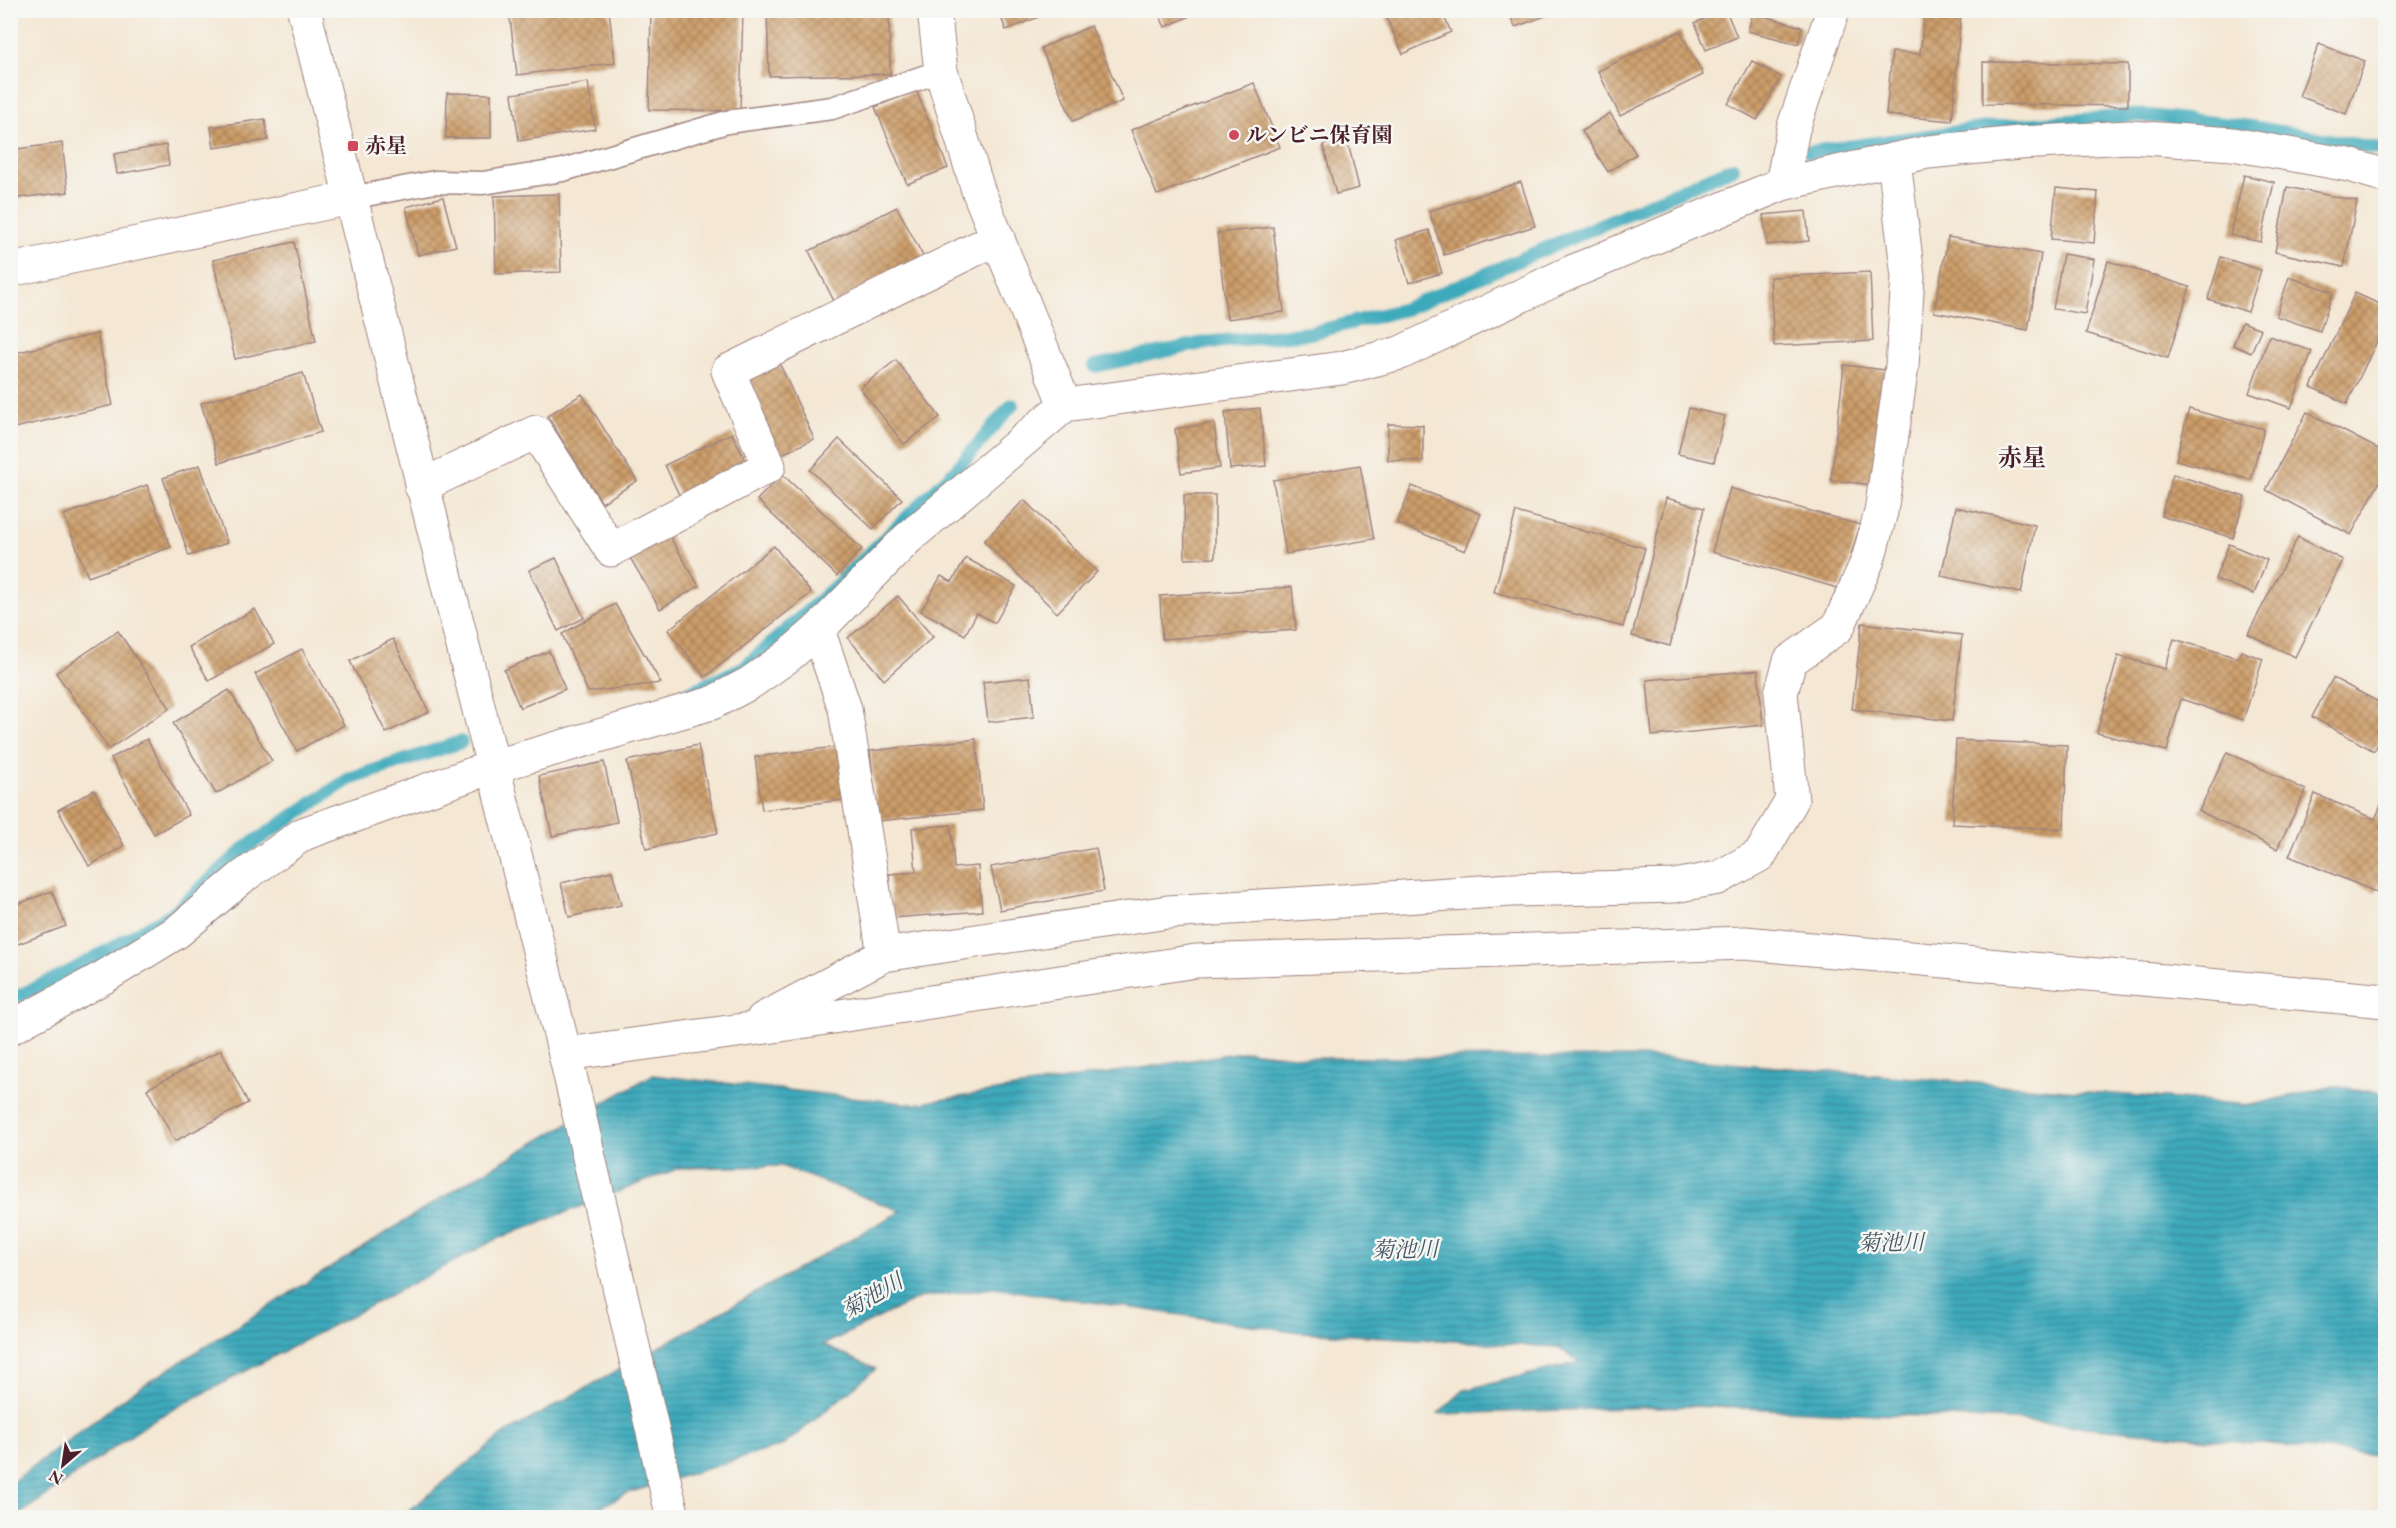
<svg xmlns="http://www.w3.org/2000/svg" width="2396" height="1528" font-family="'EB Garamond','Noto Serif JP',serif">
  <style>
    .water { fill: url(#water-rules); stroke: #446474; stroke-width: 1.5 }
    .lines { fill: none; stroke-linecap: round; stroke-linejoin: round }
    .stream { stroke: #3daabc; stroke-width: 14 }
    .building { fill: url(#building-cross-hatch) }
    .service-casing { stroke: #9f837f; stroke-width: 25 }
    .minor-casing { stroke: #9f837f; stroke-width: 35 }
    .service { stroke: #fff; stroke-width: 22 }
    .minor { stroke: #fff; stroke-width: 33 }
    .poi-dot { fill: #d1495b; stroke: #f6f6f2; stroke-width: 2 }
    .labels { text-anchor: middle; stroke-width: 5; stroke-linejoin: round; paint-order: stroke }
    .poi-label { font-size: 21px; font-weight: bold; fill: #4a1f2b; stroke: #f6f6f2; text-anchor: start }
    .water-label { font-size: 22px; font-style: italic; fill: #455765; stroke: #f6f6f2 }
    .quarter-label { font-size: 24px; font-weight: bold; fill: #4a1f2b; stroke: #f6f6f2 }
  </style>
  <defs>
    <pattern id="water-rules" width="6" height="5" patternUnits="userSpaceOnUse" patternTransform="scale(1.5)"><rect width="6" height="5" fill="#3daabc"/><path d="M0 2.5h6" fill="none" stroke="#358a99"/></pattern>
    <pattern id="building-cross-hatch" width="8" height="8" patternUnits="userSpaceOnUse" patternTransform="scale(1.5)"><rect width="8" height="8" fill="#cc9e6a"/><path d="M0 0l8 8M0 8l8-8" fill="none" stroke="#a88057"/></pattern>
  </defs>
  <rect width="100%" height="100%" fill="#f6f6f2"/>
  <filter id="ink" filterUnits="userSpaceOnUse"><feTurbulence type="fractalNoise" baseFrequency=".0167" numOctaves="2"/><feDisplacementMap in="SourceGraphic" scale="12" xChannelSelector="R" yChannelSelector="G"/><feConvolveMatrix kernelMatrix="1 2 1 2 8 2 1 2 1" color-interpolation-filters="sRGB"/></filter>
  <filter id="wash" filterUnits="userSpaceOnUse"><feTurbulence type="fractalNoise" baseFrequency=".008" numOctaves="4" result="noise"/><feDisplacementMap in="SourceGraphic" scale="24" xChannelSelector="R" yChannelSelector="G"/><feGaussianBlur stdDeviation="1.35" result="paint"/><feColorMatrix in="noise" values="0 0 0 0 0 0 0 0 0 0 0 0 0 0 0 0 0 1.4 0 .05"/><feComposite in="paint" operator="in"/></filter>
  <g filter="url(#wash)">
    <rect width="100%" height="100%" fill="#f4e7d3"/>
    <polygon class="water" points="1248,1051 1312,1058 1653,1057 2251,1105 2334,1086 2385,1093 2385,1456 2013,1420 1693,1406 1438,1414 1464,1390 1580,1362 1557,1347 1300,1332 994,1288 919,1298 823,1345 876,1369 784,1445 625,1494 582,1517 401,1517 502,1435 901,1211 781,1166 679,1168 495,1240 153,1420 16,1517 11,1518 11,1483 134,1391 470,1180 652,1075 914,1104"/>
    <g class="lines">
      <g class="stream">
        <polyline points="1810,152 1987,128 2140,115 2252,127 2386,150"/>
        <polyline points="1095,366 1203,343 1311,333 1405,309 1733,168"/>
        <polyline points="675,699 745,667 836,586 954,472 1012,405"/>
        <polyline points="10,1000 73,970 172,914 248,846 349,779 461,742"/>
      </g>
    </g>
    <g id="blocks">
      <g class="building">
        <polygon points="509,10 609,10 615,63 517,75"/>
        <polygon points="651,10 743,10 740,111 649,110"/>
        <polygon points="767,10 889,10 890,74 769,76"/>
        <polygon points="998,10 1054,10 1054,11 1006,30"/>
        <polygon points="1157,10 1185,10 1188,17 1165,27"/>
        <polygon points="1383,10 1441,10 1451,32 1403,54"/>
        <polygon points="1508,10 1559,10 1559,11 1515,27"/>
        <polygon points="1724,10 1726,10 1737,37 1706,50 1695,23"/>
        <polygon points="1925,10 1961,12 1952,121 1886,115 1892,52 1920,54"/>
        <polygon points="1753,13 1802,27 1798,44 1748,31"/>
        <polygon points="1091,26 1123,101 1073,121 1041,48"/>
        <polygon points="1680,31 1703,75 1620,116 1598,71"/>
        <polygon points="2319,44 2365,61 2346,114 2299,96"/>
        <polygon points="1752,61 1781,77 1757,120 1728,104"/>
        <polygon points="1983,62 2128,64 2128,106 1983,104"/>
        <polygon points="588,82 595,129 519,141 512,94"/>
        <polygon points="1254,83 1280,147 1157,195 1131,130"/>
        <polygon points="916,90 948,168 907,184 875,107"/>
        <polygon points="447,93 491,94 491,138 446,138"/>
        <polygon points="1610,113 1636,154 1608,172 1582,131"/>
        <polygon points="265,119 268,140 214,148 211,127"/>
        <polygon points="1347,139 1359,188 1336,194 1323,145"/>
        <polygon points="62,143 68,192 10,199 10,150"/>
        <polygon points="166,145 169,165 117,174 114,154"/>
        <polygon points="2244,175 2274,182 2261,242 2230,235"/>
        <polygon points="1521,182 1535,226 1444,255 1429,211"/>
        <polygon points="2287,187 2357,201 2344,267 2275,252"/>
        <polygon points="2056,188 2098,192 2094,243 2051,239"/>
        <polygon points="559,194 561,272 496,274 494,196"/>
        <polygon points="443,197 456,246 418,255 406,207"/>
        <polygon points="897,207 925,260 836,305 809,251"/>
        <polygon points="1806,211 1809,241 1767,245 1763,215"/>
        <polygon points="1273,227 1284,312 1227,319 1217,233"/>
        <polygon points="1429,230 1442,273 1409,283 1396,240"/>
        <polygon points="1948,237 2041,254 2028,330 1934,312"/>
        <polygon points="294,242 316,341 235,359 213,260"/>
        <polygon points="2063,254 2094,259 2085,314 2053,309"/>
        <polygon points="2221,257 2261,270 2248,312 2208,299"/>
        <polygon points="2108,261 2190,287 2168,358 2086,333"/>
        <polygon points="1870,272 1873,341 1774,346 1770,277"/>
        <polygon points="2289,277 2333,292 2320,331 2276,316"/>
        <polygon points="2355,293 2386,307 2386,322 2347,404 2311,387"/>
        <polygon points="2242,322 2261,329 2251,353 2233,345"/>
        <polygon points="97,334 113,405 10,429 10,354"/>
        <polygon points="2269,336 2312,351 2291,408 2249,393"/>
        <polygon points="777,358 814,439 778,456 740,375"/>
        <polygon points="896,360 940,417 904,444 860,388"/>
        <polygon points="1844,365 1893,371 1880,486 1831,480"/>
        <polygon points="303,373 321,432 219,463 201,403"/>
        <polygon points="582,394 637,481 602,503 547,416"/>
        <polygon points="1260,408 1266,466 1230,469 1225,412"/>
        <polygon points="1689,408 1725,416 1714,462 1678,454"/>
        <polygon points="2189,409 2264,429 2251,480 2176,460"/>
        <polygon points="2307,412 2386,453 2386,470 2351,535 2266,490"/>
        <polygon points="1214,423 1220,468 1181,473 1175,429"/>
        <polygon points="1388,424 1423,425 1423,461 1388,460"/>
        <polygon points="732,433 751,472 684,505 665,465"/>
        <polygon points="839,439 902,499 873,529 810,470"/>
        <polygon points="200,465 227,543 189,556 163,478"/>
        <polygon points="1360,465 1374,539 1286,554 1273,480"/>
        <polygon points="782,474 862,549 837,576 757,500"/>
        <polygon points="2173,474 2245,497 2233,538 2161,516"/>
        <polygon points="147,485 171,547 88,577 64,515"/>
        <polygon points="1412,486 1481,514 1465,551 1397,523"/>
        <polygon points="1730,488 1860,525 1841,589 1712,552"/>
        <polygon points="1184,495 1215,495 1215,558 1185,559"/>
        <polygon points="1666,498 1704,508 1670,646 1632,636"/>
        <polygon points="1024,500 1097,572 1057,613 984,541"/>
        <polygon points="1956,507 2035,525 2021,593 1941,576"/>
        <polygon points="1516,512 1645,548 1623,627 1494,592"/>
        <polygon points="664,527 699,586 660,609 625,549"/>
        <polygon points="2298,537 2343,560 2295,657 2248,634"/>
        <polygon points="2229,544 2267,560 2254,594 2215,579"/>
        <polygon points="774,546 811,593 705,677 668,630"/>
        <polygon points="556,558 584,618 558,631 529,570"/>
        <polygon points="966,558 1016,586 995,623 977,613 965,635 921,611 941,576 952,582"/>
        <polygon points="1292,587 1296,630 1162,639 1160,596"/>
        <polygon points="898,596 933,637 884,680 848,638"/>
        <polygon points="615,604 661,683 588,692 562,634"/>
        <polygon points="255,609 274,644 209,681 189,647"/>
        <polygon points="1862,623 1962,635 1952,721 1852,709"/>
        <polygon points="118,631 170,708 109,749 56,673"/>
        <polygon points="393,639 429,712 386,733 350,661"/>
        <polygon points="2174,639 2238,658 2241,651 2263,659 2243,720 2181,699 2167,751 2097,733 2118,656 2165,669"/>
        <polygon points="302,649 344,725 297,751 255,674"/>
        <polygon points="549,651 565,689 520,708 504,670"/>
        <polygon points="1758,670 1763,725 1652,736 1647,680"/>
        <polygon points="1030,677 1034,717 988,722 983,682"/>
        <polygon points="2333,678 2386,706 2386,729 2374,751 2312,717"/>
        <polygon points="229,690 272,761 216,794 173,723"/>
        <polygon points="147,739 189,815 154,834 111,758"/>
        <polygon points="976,739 983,810 878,821 870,751"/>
        <polygon points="1956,740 2067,745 2064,829 1952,824"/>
        <polygon points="698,745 718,833 646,849 627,761"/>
        <polygon points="843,746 850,799 762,810 755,757"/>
        <polygon points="2227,752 2306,790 2277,849 2199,811"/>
        <polygon points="604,762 617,822 552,836 539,776"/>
        <polygon points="94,790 124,846 89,866 58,810"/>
        <polygon points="2315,794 2375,819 2386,794 2386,885 2380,883 2376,892 2289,856"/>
        <polygon points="951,825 954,868 978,866 982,911 892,918 889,874 916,872 912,828"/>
        <polygon points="1096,848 1104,891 1000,910 991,867"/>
        <polygon points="612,871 621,905 569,917 561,883"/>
        <polygon points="52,891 66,926 10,947 10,907"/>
        <polygon points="221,1050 248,1103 175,1141 147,1089"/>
      </g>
    </g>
  </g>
  <g filter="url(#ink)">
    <use href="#blocks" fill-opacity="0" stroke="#9f837f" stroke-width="1.5"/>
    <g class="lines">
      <defs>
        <polyline id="service" points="350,198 435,182 483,183 563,170 727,122 832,108 941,71"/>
        <g id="minor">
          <polyline points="304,10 565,1054 673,1518"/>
          <polyline points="934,10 941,71 978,190 1065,405"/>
          <polyline points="1782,184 1793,129 1833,10"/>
          <polyline points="10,270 350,198"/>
          <polyline points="421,486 536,432 611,550 769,466 728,371 998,238"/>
          <polyline points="884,955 1168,912 1512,890 1674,886 1718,878 1760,855 1792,800 1781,693 1790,661 1838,627 1868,560 1881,512 1902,366 1908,277 1894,160"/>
          <polyline points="763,1019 884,955 845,709 818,630"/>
          <polyline points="10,1028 104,977 177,932 241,878 303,834 492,767 712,703 750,683 787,657 818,630 907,539 1065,405 1342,368 1400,353 1567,274 1782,184 1928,152 2019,143 2129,137 2233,144 2349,165 2386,176"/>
          <polyline points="565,1054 781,1025 1196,961 1745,943 2386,1001"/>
        </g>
      </defs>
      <use href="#service" class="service-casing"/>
      <use href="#minor" class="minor-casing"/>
      <use href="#service" class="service"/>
      <use href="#minor" class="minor"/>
    </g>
  </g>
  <g class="poi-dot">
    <circle cx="1234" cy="135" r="6"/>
    <rect x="347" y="140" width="12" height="12" rx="3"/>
  </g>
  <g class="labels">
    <g class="poi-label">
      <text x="1246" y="142">ルンビニ保育園</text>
      <text x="365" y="153">赤星</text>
    </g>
    <g class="water-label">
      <text transform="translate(1891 1242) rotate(-1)" y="8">菊池川</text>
      <text transform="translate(1405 1249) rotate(-1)" y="8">菊池川</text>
      <text transform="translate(872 1295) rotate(-30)" y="8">菊池川</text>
    </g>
    <g class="quarter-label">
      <text x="2022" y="466">赤星</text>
    </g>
  </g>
  <rect width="2396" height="1528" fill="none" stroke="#f6f6f2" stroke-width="36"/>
  <g transform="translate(63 1465) rotate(209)" stroke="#f6f6f2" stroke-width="4.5" paint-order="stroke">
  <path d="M0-4.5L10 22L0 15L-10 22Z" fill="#4a1f2b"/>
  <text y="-9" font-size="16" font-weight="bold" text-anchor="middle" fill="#4a1f2b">N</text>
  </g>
</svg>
